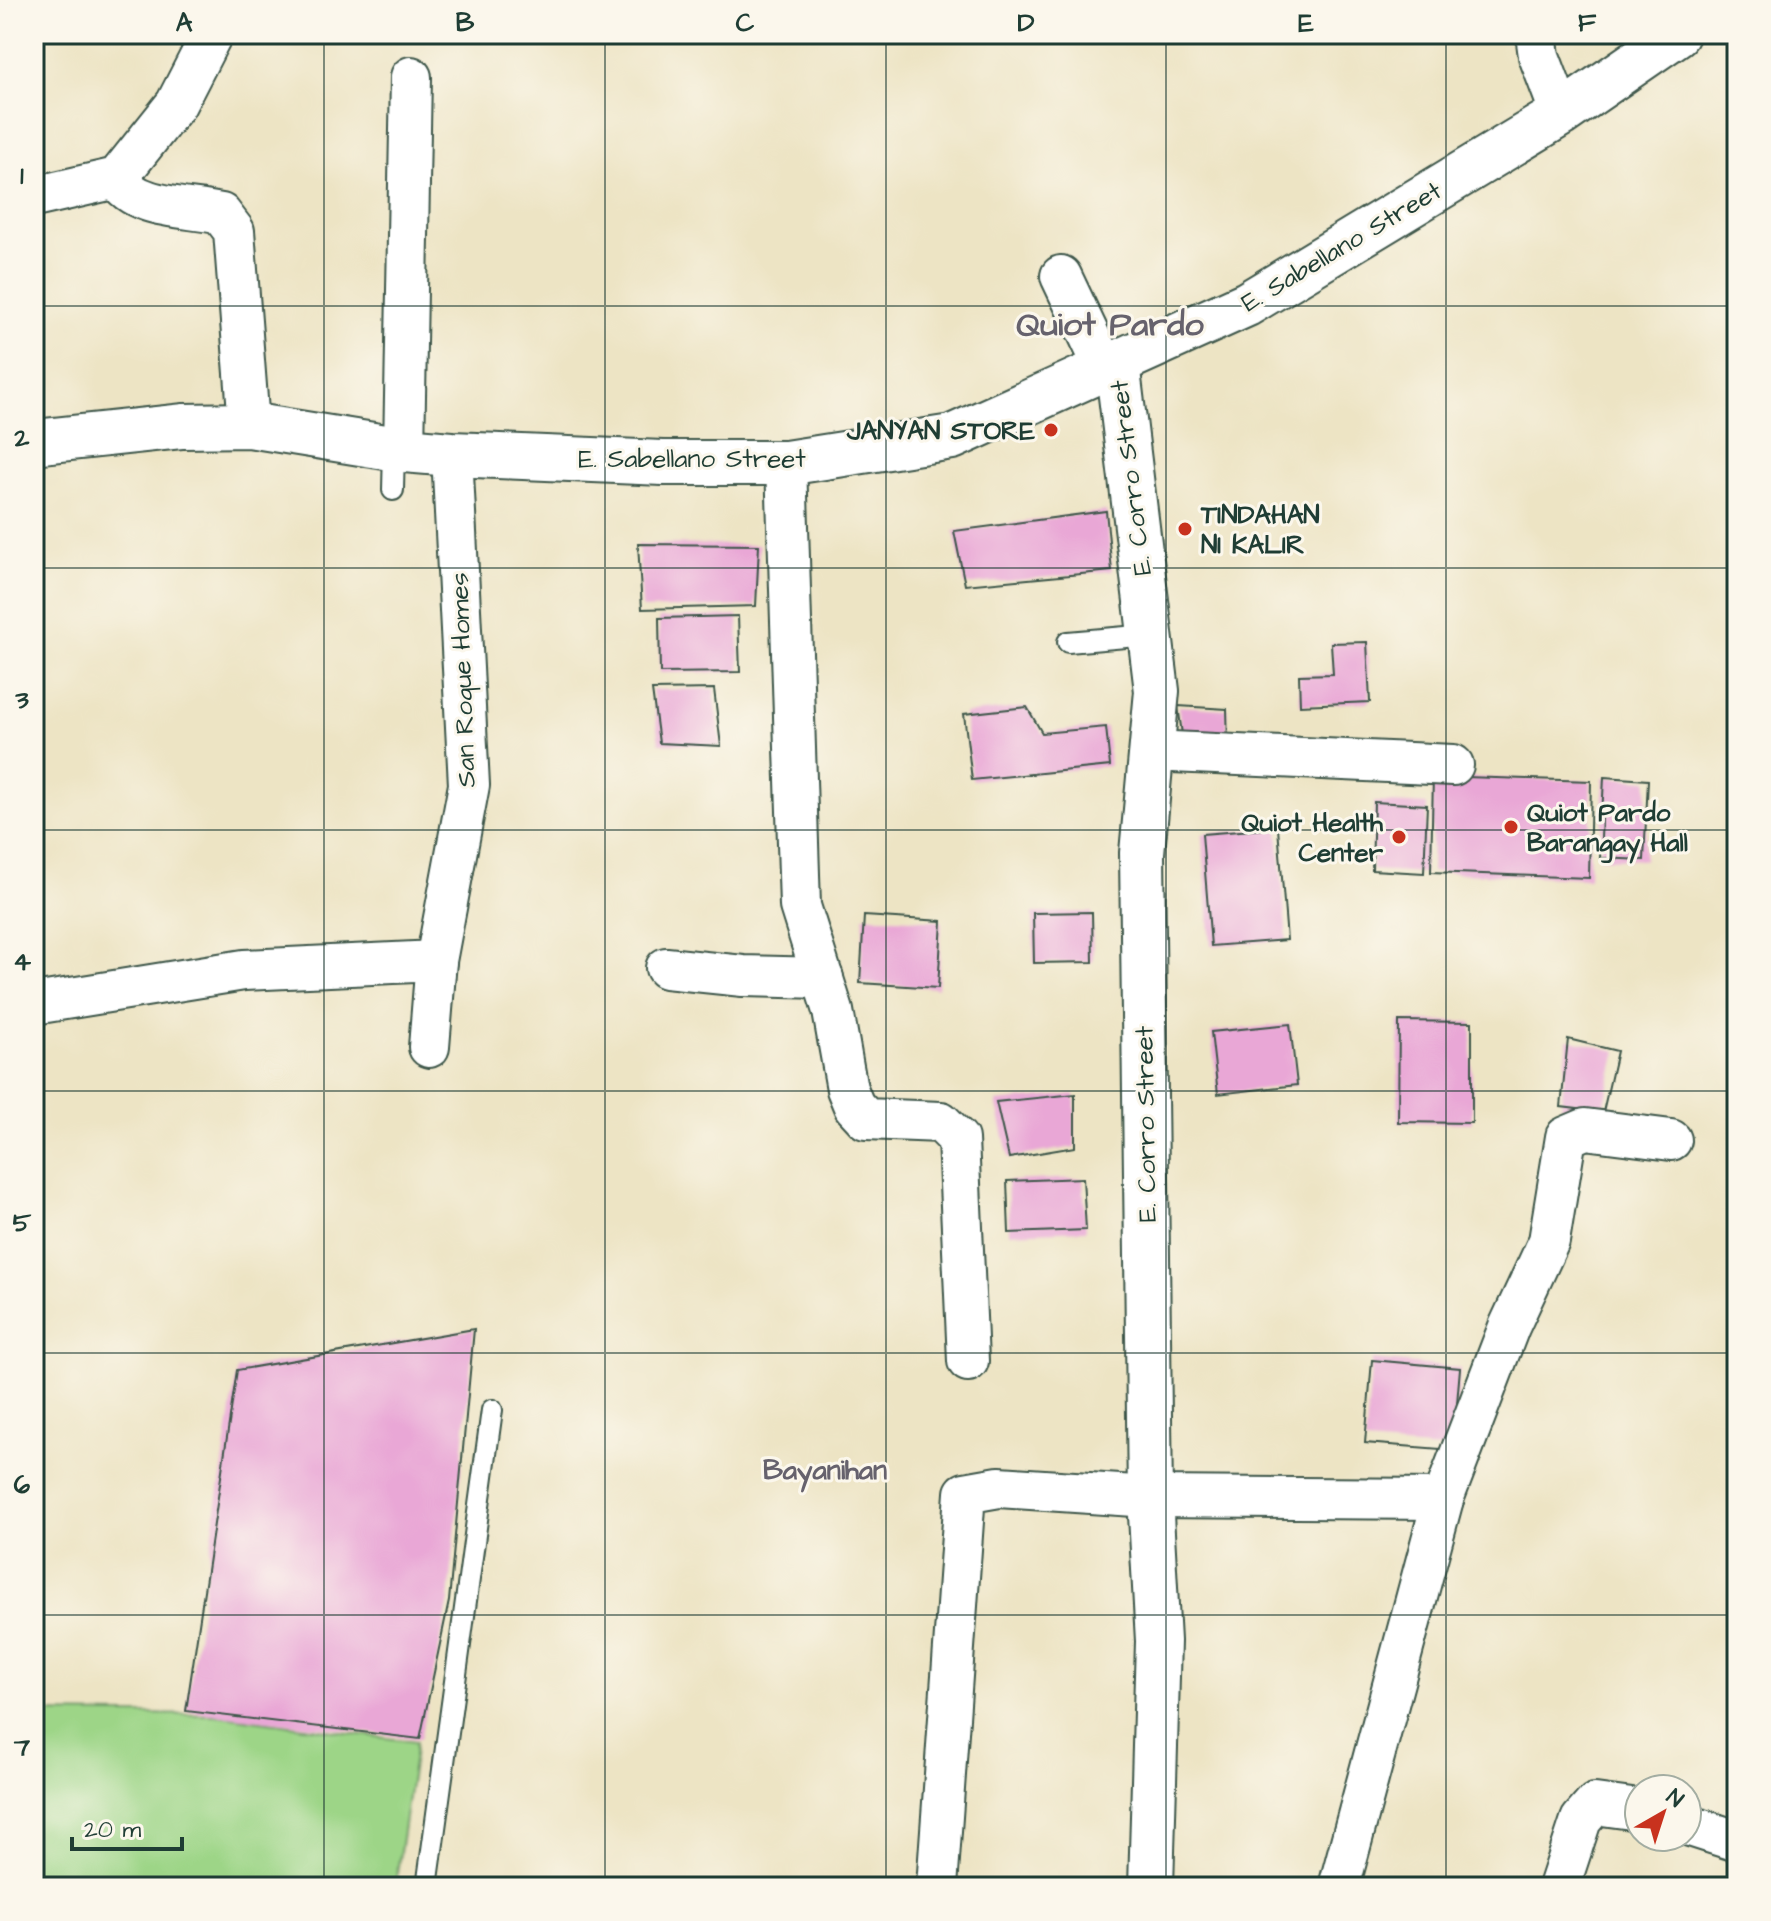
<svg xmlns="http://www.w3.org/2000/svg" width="1771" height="1921" font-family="'Architects Daughter',sans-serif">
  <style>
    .green { fill: #9dd587; stroke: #5e895e; stroke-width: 2 }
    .building { fill: #e9a7d6 }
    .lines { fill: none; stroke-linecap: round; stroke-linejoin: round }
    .lane-casing { stroke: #3e564a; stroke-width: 24 }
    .street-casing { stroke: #3e564a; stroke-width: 44 }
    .secondary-casing { stroke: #3e564a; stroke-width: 48 }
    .lane { stroke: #fff; stroke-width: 20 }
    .street { stroke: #fff; stroke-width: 40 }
    .secondary { stroke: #fff; stroke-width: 44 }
    .grid { fill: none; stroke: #1f3d34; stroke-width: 2; stroke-opacity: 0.55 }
    .poi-dot { fill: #c8321e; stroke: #fbf7ec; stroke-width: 3 }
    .labels { text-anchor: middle; stroke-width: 6; stroke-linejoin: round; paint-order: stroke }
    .street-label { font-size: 26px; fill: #1f3d34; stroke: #fbf7ec }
    .poi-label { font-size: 26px; font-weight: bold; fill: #1f3d34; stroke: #fbf7ec; text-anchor: end }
    .neighbourhood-label { font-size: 28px; font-weight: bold; fill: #66626d; stroke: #fbf7ec }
    .district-label { font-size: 34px; font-weight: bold; fill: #66626d; stroke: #fbf7ec }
    .neatline { fill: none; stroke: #1f3d34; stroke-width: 3 }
    .grid-label { font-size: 26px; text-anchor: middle; font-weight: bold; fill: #1f3d34 }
  </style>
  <rect width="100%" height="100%" fill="#fbf7ec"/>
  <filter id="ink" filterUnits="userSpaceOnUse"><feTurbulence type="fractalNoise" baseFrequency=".0125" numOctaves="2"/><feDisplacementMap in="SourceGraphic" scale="16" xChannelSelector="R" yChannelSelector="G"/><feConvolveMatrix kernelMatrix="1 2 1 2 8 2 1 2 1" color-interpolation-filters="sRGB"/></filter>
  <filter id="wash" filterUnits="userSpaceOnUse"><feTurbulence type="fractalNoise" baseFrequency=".006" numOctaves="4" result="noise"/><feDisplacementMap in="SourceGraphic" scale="32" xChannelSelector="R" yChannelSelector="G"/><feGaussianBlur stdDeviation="1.8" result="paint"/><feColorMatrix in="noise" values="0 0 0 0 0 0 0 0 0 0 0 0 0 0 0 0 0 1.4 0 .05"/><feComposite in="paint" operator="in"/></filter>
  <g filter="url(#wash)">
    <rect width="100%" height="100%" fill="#ede4c4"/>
    <polygon class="green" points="34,1713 216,1715 416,1742 395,1887 34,1887"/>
    <g id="blocks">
      <g class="building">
        <polygon points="1106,511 1112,571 965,585 954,531"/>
        <polygon points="638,544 759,545 756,606 642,609"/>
        <polygon points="738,616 740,672 660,673 659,618"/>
        <polygon points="1367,642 1370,702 1300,705 1299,675 1333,674 1331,643"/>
        <polygon points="714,689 721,746 659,743 652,690"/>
        <polygon points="1178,706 1227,709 1228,745 1183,741"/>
        <polygon points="1027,707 1042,733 1106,727 1110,766 972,780 964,714"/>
        <polygon points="1433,776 1591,781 1589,878 1431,872"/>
        <polygon points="1604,777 1648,780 1644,860 1600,858"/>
        <polygon points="1374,802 1427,805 1424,873 1372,870"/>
        <polygon points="1278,828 1287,940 1211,946 1202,834"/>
        <polygon points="1092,912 1093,962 1034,963 1033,913"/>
        <polygon points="864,916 942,921 938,988 860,983"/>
        <polygon points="1399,1021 1472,1022 1472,1123 1398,1122"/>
        <polygon points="1290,1024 1297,1085 1218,1094 1211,1032"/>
        <polygon points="1568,1039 1617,1051 1603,1112 1561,1107"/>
        <polygon points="1075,1094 1075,1147 1009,1158 996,1102"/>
        <polygon points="1083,1178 1086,1230 1009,1233 1007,1181"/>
        <polygon points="474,1329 449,1601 420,1739 186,1711 237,1370"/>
        <polygon points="1372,1360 1460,1368 1453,1450 1365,1443"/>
      </g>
    </g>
  </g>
  <g filter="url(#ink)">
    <use href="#blocks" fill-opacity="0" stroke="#3e564a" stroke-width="2"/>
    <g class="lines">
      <defs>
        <g id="lane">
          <polyline points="393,490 394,448"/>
          <polyline points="1068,642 1149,635"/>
          <polyline points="427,1887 492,1410"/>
        </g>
        <g id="street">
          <polyline points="1536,34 1539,56 1561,114"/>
          <path d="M117 178C135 210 188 206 221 214L234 231 249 425"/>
          <polyline points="34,197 117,178 176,104 212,34"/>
          <polyline points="1061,276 1105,369"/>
          <polyline points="404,450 411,77"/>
          <polyline points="786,463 800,906 833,1011 847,1089 854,1106 866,1119 941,1122 958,1139 968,1361"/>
          <polyline points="1150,751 1453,765"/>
          <polyline points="666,968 743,976 823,978"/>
          <polyline points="34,1004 244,970 436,961"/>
          <polyline points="429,1047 436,961 469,785 452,454"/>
          <polyline points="1687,1825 1737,1841"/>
          <polyline points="937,1887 965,1493 999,1487 1150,1497 1443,1499"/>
          <polyline points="1339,1887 1443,1499 1509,1327 1549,1241 1566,1137 1585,1129 1671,1140"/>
          <polyline points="1559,1887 1581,1820 1595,1804 1639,1810"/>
        </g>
        <g id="secondary">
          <polyline points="1117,363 1157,691 1142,853 1150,1497 1158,1641 1151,1887"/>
          <polyline points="34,442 183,426 249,425 404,450 452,454 663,463 786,463 952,437 1247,304 1561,114 1677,34"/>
        </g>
      </defs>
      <use href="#lane" class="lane-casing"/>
      <use href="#street" class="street-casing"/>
      <use href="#secondary" class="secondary-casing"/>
      <use href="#lane" class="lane"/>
      <use href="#street" class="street"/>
      <use href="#secondary" class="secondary"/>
    </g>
  </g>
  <path class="grid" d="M324 34V1887M605 34V1887M886 34V1887M1166 34V1887M1446 34V1887M34 306H1737M34 568H1737M34 830H1737M34 1091H1737M34 1353H1737M34 1615H1737"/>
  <g class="poi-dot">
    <circle cx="1051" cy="430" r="8"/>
    <circle cx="1185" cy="529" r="8"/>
    <circle cx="1511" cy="827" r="8"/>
    <circle cx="1399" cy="837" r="8"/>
  </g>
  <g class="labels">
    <g class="street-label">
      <text transform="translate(1341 246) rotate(-31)" y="9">E. Sabellano Street</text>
      <text x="692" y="467">E. Sabellano Street</text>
      <text transform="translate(1130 478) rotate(-97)" y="9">E. Corro Street</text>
      <text transform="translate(462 680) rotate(-92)" y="9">San Roque Homes</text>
      <text transform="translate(1145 1124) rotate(-91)" y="9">E. Corro Street</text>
    </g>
    <g class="poi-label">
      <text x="1035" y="439">JANYAN STORE</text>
      <text x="1201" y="523" text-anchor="start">TINDAHAN<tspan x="1201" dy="30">NI KALIR</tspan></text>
      <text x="1527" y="821" text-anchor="start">Quiot Pardo<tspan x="1527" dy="30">Barangay Hall</tspan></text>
      <text x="1383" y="831">Quiot Health<tspan x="1383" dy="30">Center</tspan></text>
    </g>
    <g class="neighbourhood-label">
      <text x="825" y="1479">Bayanihan</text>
    </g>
    <g class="district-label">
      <text x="1110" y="335">Quiot Pardo</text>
    </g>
  </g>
  <rect width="1771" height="1921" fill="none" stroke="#fbf7ec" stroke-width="88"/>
  <g transform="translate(1663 1813) rotate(39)"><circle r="38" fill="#fbf7ec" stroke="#a3ada2" stroke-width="2"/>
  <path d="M0-6L14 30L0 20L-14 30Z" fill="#c8321e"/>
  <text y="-12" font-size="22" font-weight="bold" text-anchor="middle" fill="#1f3d34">N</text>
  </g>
  <path d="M72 1837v12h110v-12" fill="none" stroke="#1f3d34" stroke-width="4"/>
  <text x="84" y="1837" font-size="24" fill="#1f3d34" stroke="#fbf7ec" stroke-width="6" paint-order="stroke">20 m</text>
  <rect x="44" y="44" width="1683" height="1833" class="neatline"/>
  <g class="grid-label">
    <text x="184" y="31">A</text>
    <text x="465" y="31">B</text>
    <text x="745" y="31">C</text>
    <text x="1026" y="31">D</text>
    <text x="1306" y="31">E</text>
    <text x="1587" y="31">F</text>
    <text x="22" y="184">1</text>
    <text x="22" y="446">2</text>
    <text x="22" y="708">3</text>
    <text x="22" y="970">4</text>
    <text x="22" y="1231">5</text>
    <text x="22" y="1493">6</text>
    <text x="22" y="1755">7</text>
  </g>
</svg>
